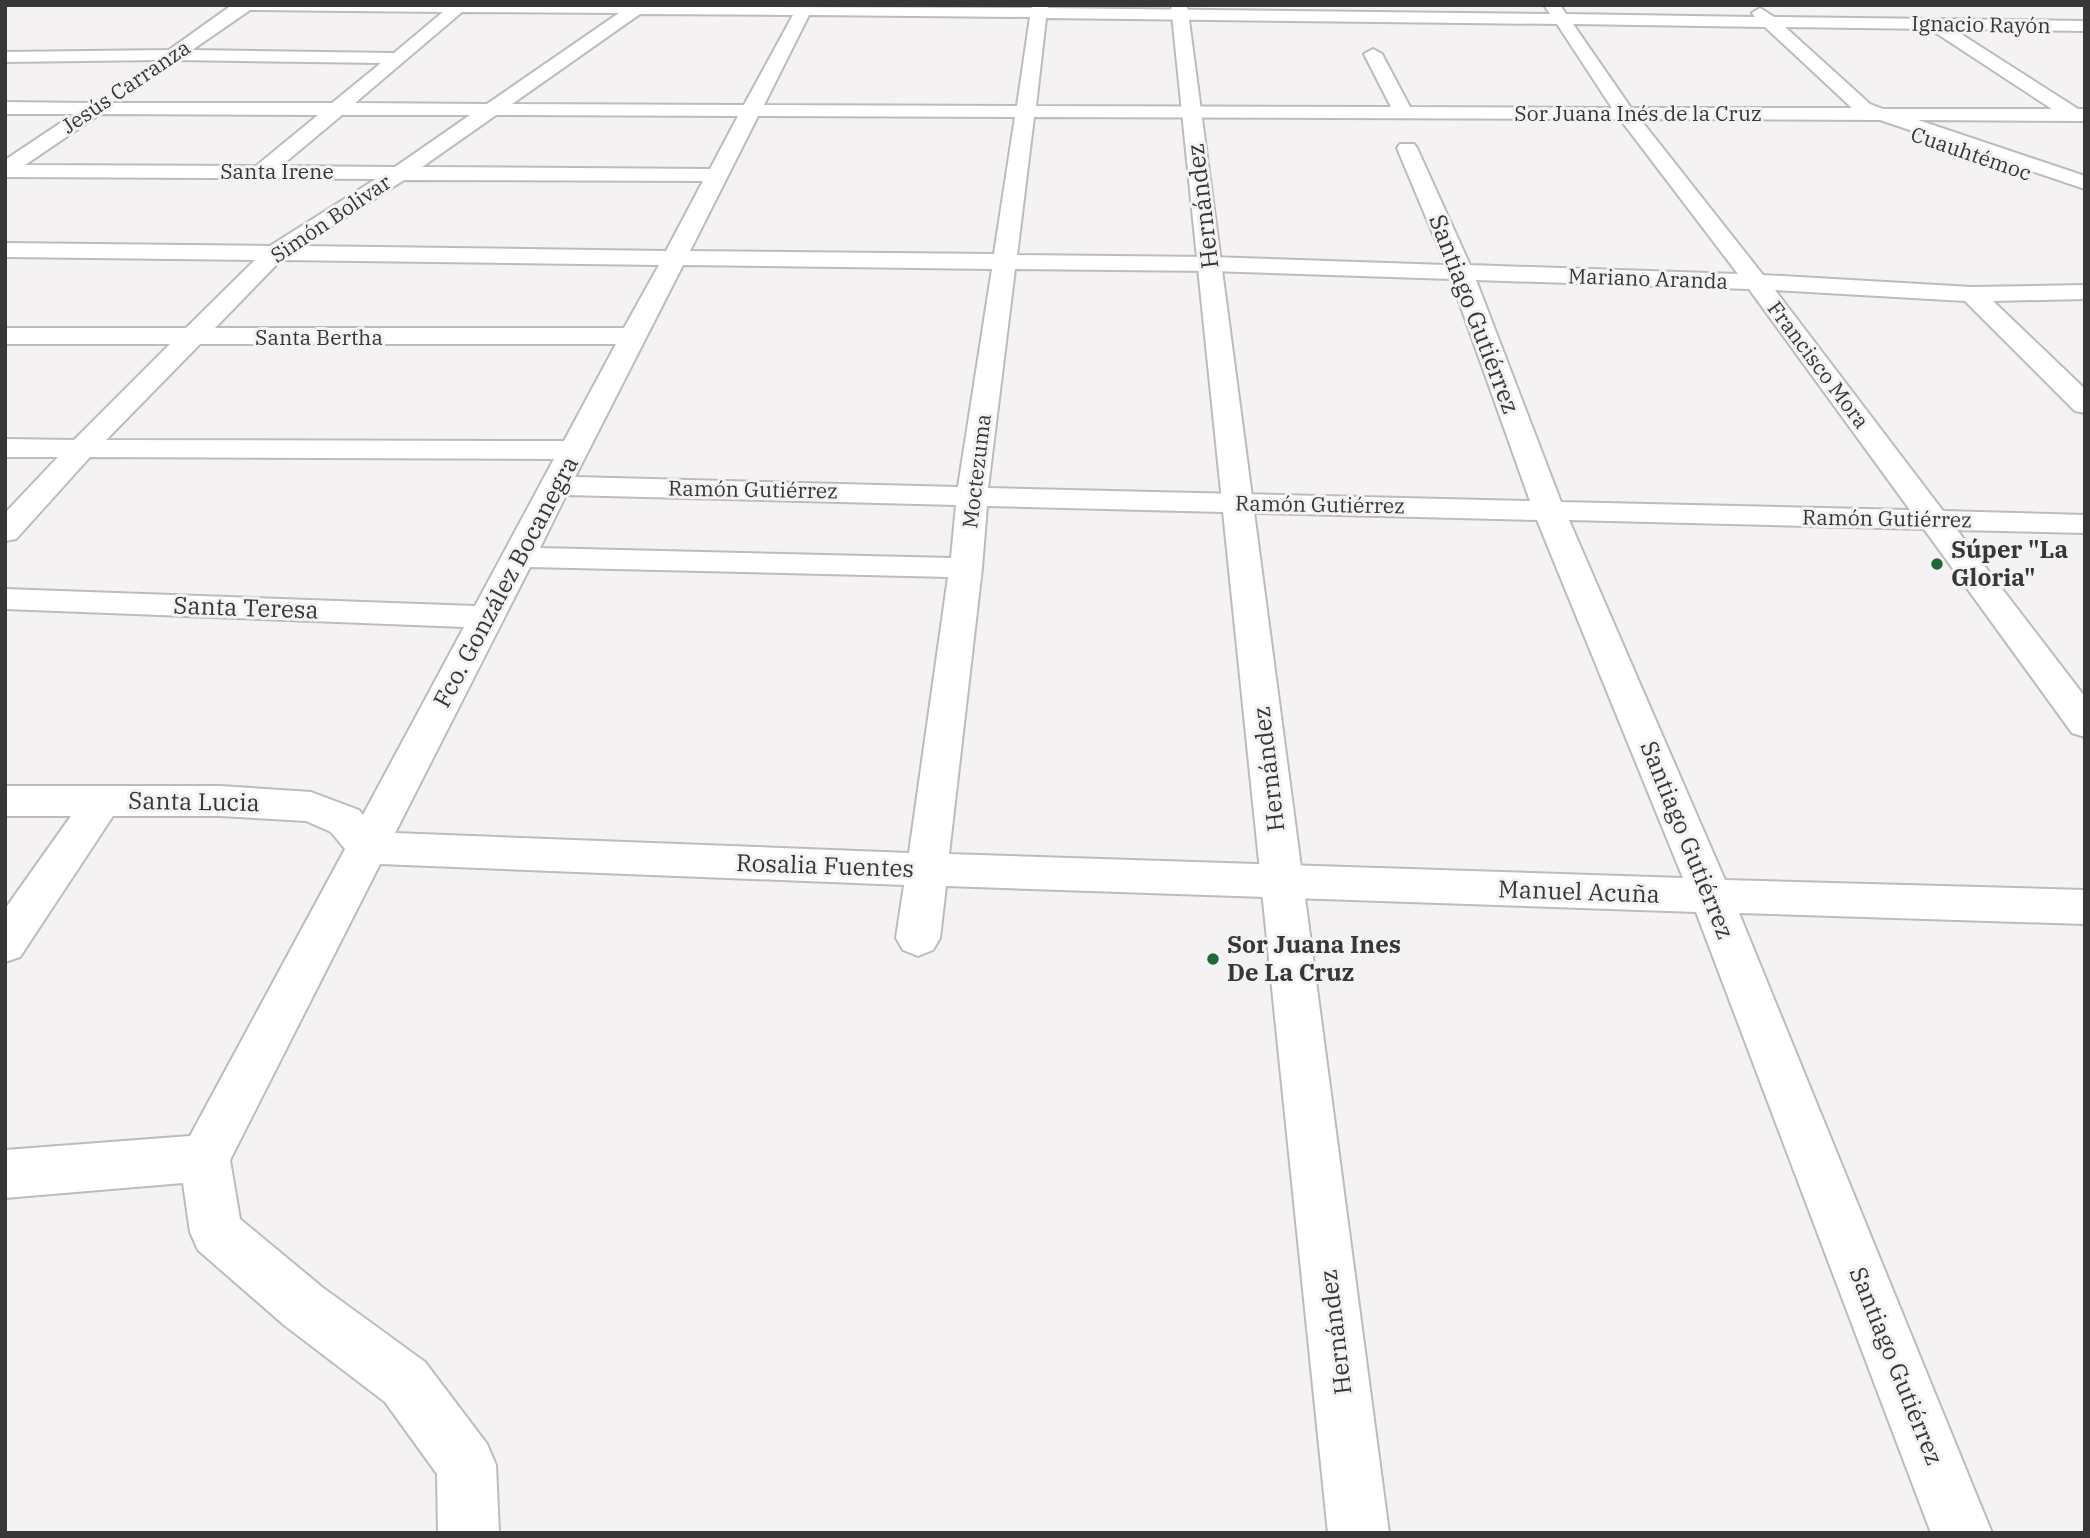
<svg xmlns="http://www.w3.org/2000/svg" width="2090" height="1538" font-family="'IBM Plex Serif',serif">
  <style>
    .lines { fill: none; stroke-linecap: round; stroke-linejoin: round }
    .street-casing { stroke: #bdbbbd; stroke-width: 4 }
    .secondary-casing { stroke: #bdbbbd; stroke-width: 4 }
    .street { fill: #fff; fill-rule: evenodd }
    .secondary { fill: #fff; fill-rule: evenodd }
    .poi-dot { fill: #1f6937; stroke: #f5f2f4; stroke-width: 2.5 }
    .labels { text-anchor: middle; stroke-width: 6; stroke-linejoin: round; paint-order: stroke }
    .far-street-label { font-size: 21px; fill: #383738; stroke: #f5f2f4 }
    .street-label { font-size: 24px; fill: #383738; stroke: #f5f2f4 }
    .poi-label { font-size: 24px; font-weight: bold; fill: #383738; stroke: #f5f2f4; text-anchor: start }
  </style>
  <rect width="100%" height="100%" fill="#f5f2f4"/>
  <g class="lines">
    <defs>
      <path id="street" d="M232 5 1032 8V5H1048V8L1550 14 1544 5H1560L1566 14 1755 17 1752 13 1760 8 1774 17 2085 21V31L1953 29 2078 109H2085V121L1918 120 2085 176V189L1880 120 1640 119 1763 275 1972 287 2085 285V299L1993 301 2085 389V413L2075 411 1965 301 1775 290 1943 511 2085 515V533L1957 530 2085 697V737L2072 733 1924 529 1569 520 1725 880 2085 890V924L1739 913 1992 1533H1931L1696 912 946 886 940 938 933 950 918 956 903 950 896 938 904 885 380 864 230 1160 240 1219 322 1287 425 1362 487 1444 496 1465 499 1533H438L437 1474 385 1402 284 1325 198 1250 190 1232 183 1183 5 1198V1150L190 1136 345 849 331 832 306 821 220 816H113L20 957 5 962V909L71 816H5V786H220L311 792 359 810 363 815 464 627 5 609V589L475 606 554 459 90 457 16 539 5 541V513L58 457H5V439L74 440 170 344H5V328H186L255 260 5 257V243L270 246 376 179 5 177V160L74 114H5V102L91 103 99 100 106 103H332L381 63 177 60 169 63 162 60 5 62V52L169 50ZM250 10 443 12 394 53 192 50ZM462 12 619 13 487 104 355 103ZM640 14 793 15 744 105 512 104ZM809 15 1030 17 1017 106 764 105ZM1046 18 1557 24 1612 108 1410 107 1382 54 1373 49 1364 54 1391 107 1036 106ZM1573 24 1765 27 1852 108H1631ZM1785 27 1930 29 2052 109H1883L1870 104ZM100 114 318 115 256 166 25 165ZM342 115H470L395 167 281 166ZM496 115 738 116 710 169 422 167ZM758 116 1015 117 994 254 690 251ZM1034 117 1620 119 1738 274 1470 265 1417 148 1414 144H1400L1397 148 1446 265 1210 257 1017 255ZM404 180 703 181 666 251 301 246ZM281 260 659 265 624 328H215ZM683 265 992 269 958 487 575 477ZM1015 269 1210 271 1451 279 1530 501 988 488ZM1476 280 1749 289 1910 510 1561 502ZM200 344H616L564 441 106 440ZM566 495 956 505 951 558 540 548ZM987 506 1537 520 1683 878 949 854 982 568ZM530 567 948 577 909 853 395 833Z"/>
      <polygon id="secondary" points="1171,5 1187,5 1389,1533 1328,1533"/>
    </defs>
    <use href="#street" class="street-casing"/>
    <use href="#secondary" class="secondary-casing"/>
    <use href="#street" class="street"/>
    <use href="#secondary" class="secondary"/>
  </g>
  <g class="poi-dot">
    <circle cx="1937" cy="564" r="7"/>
    <circle cx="1213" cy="959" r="7"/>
  </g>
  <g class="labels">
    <g class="far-street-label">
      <text transform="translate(1981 25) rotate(1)" y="7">Ignacio Rayón</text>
      <text transform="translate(126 87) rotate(-34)" y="7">Jesús Carranza</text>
      <text x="1638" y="121">Sor Juana Inés de la Cruz</text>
      <text transform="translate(1971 154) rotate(19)" y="7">Cuauhtémoc</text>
      <text x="277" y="179">Santa Irene</text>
      <text transform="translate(331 219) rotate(-34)" y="7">Simón Bolivar</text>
      <text transform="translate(1648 279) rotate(2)" y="7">Mariano Aranda</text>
      <text x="319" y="345">Santa Bertha</text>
      <text transform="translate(1818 365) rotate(53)" y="7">Francisco Mora</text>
      <text transform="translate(977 471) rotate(-83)" y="7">Moctezuma</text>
      <text transform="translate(753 490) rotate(1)" y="7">Ramón Gutiérrez</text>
      <text transform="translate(1320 505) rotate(1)" y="7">Ramón Gutiérrez</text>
      <text transform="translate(1887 519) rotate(1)" y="7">Ramón Gutiérrez</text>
    </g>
    <g class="street-label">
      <text transform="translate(1203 206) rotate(-97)" y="8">Hernández</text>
      <text transform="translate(1474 314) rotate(69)" y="8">Santiago Gutiérrez</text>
      <text transform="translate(506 582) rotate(-62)" y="8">Fco. González Bocanegra</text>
      <text transform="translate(246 608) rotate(2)" y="8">Santa Teresa</text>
      <text transform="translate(1269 769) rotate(-97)" y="8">Hernández</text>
      <text transform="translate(194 802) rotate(1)" y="8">Santa Lucia</text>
      <text transform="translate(1687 840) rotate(68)" y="8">Santiago Gutiérrez</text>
      <text transform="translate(825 866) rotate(2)" y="8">Rosalia Fuentes</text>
      <text transform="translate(1579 892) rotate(2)" y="8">Manuel Acuña</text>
      <text transform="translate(1336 1332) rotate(-97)" y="8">Hernández</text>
      <text transform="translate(1896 1366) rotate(68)" y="8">Santiago Gutiérrez</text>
    </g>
    <g class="poi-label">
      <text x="1951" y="558">Súper "La<tspan x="1951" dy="28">Gloria"</tspan></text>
      <text x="1227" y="953">Sor Juana Ines<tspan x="1227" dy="28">De La Cruz</tspan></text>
    </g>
  </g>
  <rect width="2090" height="1538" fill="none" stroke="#383738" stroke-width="14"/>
</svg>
